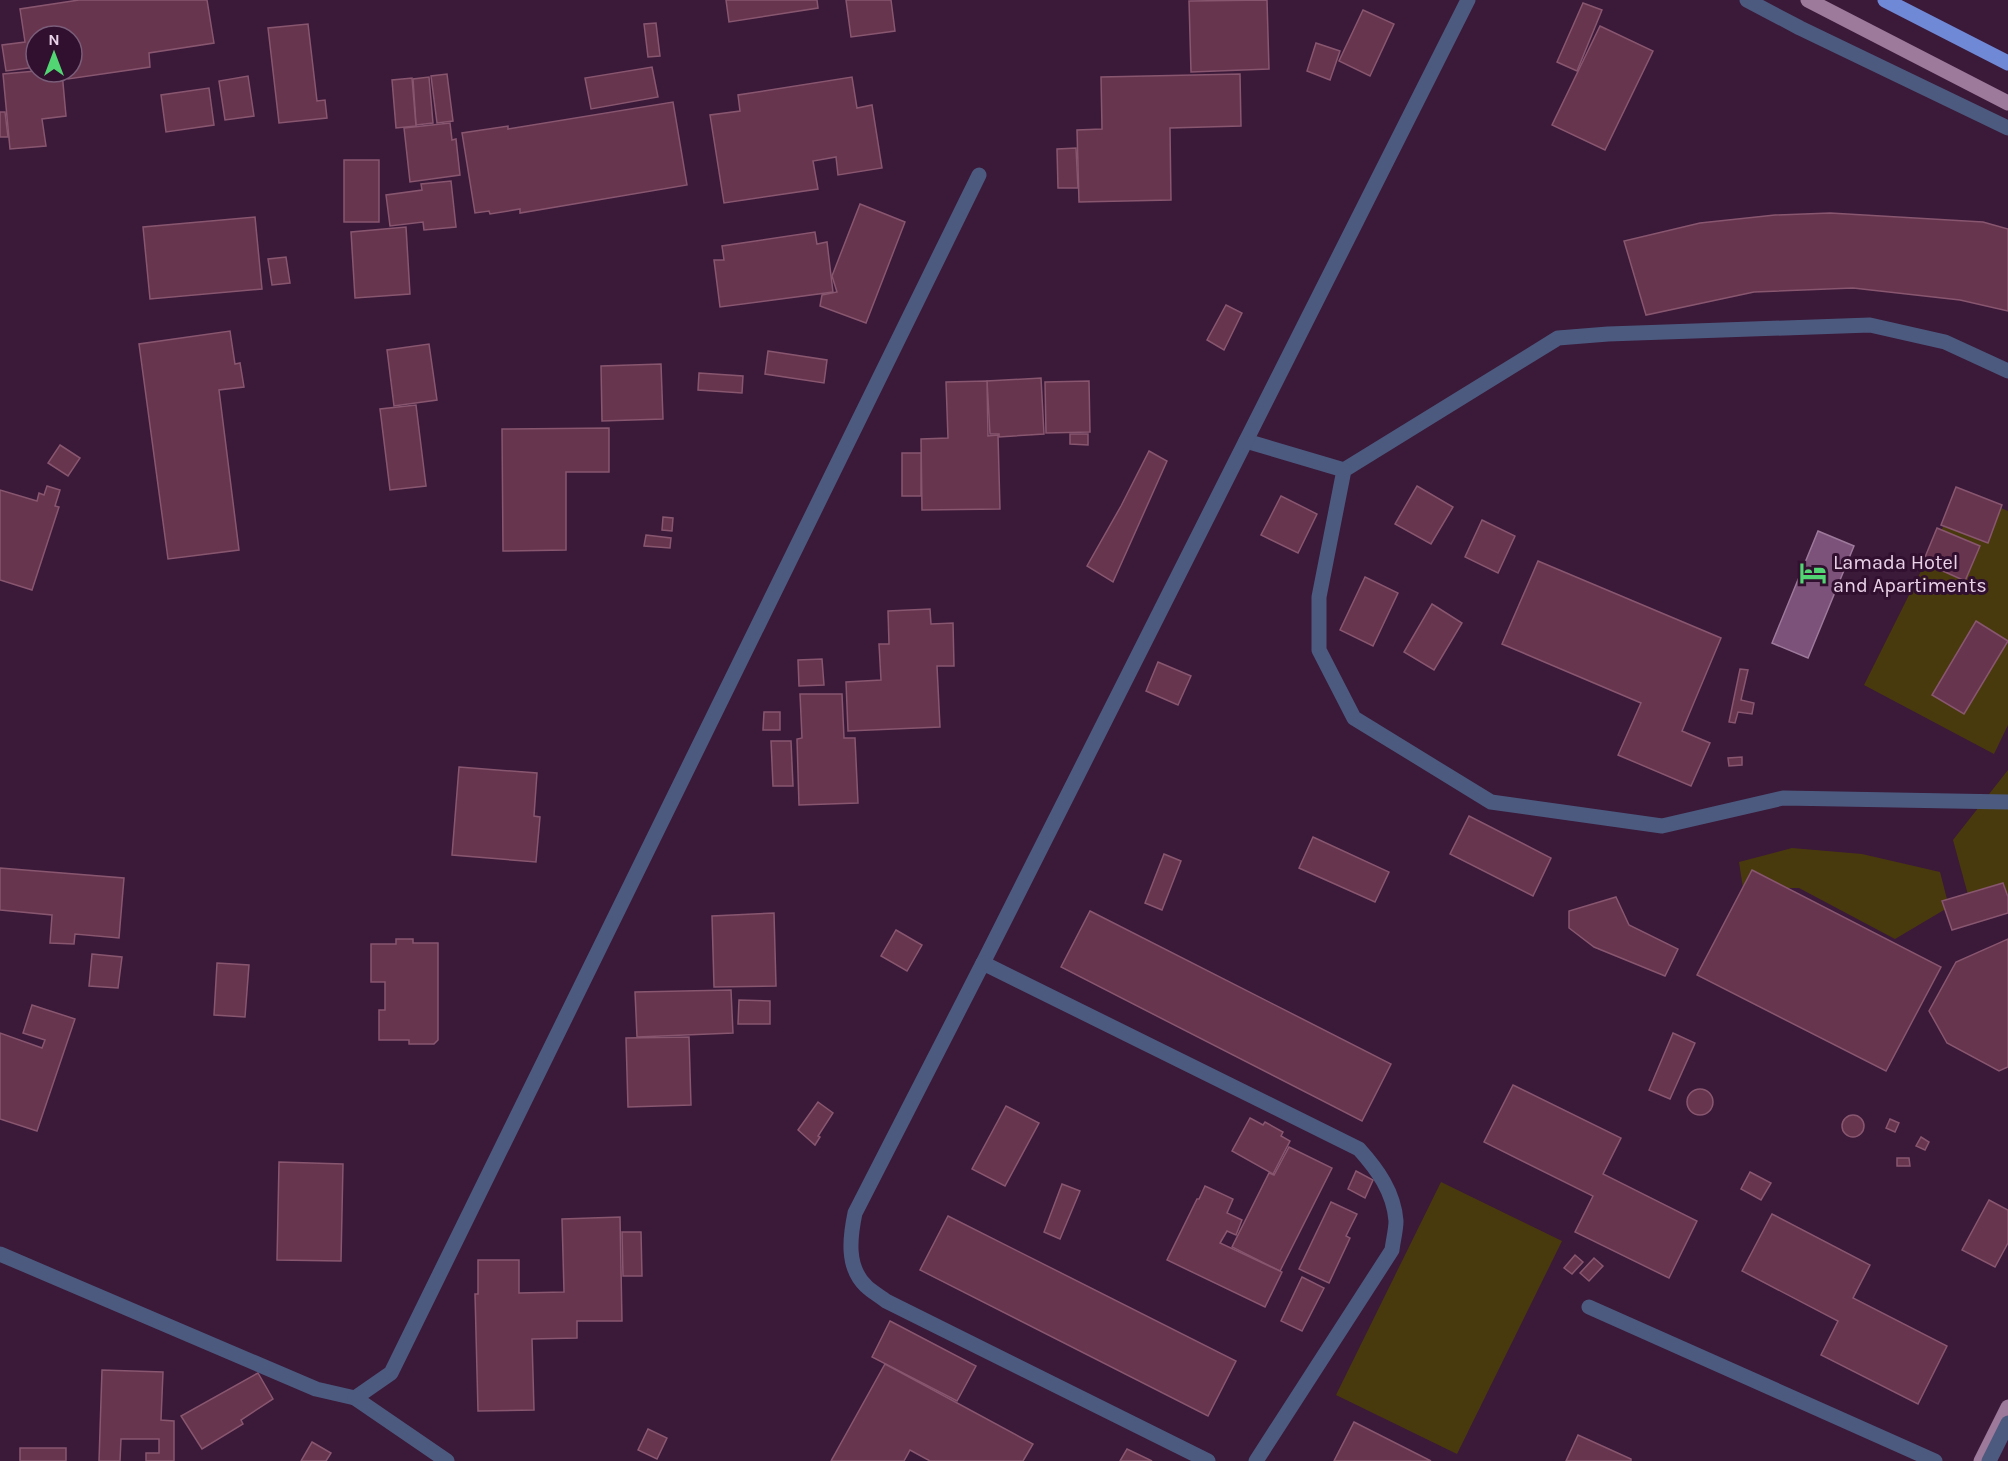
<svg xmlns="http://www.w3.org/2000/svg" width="2008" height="1461" font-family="Karla,sans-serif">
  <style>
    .green { fill: #493a0e }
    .water { fill: #7c527a; stroke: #9d799b; stroke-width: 1.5 }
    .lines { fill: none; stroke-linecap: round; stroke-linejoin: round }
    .stream { stroke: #9d799b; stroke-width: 15 }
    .building { fill: #68354f; stroke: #88566f; stroke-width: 1.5 }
    .service { stroke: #4c5a7f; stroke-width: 15 }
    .minor { stroke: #4c5a7f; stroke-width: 15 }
    .primary { stroke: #6f89d6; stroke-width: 15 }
    .labels { text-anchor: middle; stroke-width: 6; stroke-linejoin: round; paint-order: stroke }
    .poi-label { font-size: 20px; fill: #ead3e8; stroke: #300f2f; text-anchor: start }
  </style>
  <rect width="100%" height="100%" fill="#3b1939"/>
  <g class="green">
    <polygon points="1961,491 2008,511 2008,725 1994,754 1864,685"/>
    <polygon points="2008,770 2008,895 1970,902 1953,840"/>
    <polygon points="1792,848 1862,854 1940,872 1949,907 1895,939 1799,888 1743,888 1739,862"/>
    <polygon points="1441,1182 1562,1241 1457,1454 1336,1395"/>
  </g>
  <polygon class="water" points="1818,531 1854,546 1808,658 1772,643"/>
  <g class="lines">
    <g class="stream">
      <polyline points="1808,0 2008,103"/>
      <polyline points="1981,1461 2008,1407"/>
    </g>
  </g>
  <g class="building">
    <polygon points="79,0 207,0 214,43 149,53 150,67 68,79 67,72 72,72 72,36 36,36 36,67 6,71 2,45 25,42 20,9"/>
    <polygon points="726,0 817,0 818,8 729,22"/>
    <polygon points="846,0 891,0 895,31 851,37"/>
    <polygon points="1267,0 1269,69 1191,72 1189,1"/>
    <polygon points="1583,3 1602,10 1577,71 1557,62"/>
    <polygon points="1363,10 1394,24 1370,76 1339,61"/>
    <polygon points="656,23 660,56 648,57 644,24"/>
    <polygon points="308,24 317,101 325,100 327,118 279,123 268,28"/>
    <polygon points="1600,26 1653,51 1605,150 1552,125"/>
    <polygon points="1316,43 1340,51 1330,80 1307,71"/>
    <polygon points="652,67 658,97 591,109 585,78"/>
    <polygon points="36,71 62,72 66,116 42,119 46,146 10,149 3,74"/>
    <polygon points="447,74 453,121 437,123 431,76"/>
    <polygon points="1240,74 1241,126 1170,128 1171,200 1079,202 1077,130 1102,129 1101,77"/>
    <polygon points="248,76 254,116 225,120 219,81"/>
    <polygon points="429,77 433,123 416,125 413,79"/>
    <polygon points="852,77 857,108 872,105 882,168 838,175 836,157 813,161 818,189 724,203 710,115 740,111 738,95"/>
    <polygon points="412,78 416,126 396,128 392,80"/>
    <polygon points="209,88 214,125 166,132 161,95"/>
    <polygon points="673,102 687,185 520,213 520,209 490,214 489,211 475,213 462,133 508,126 508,129"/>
    <polygon points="0,112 5,112 8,137 0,137"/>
    <polygon points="450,123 452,140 456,139 460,175 410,182 404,128"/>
    <polygon points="1076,148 1078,188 1058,188 1057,149"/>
    <rect x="344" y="160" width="35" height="62"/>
    <polygon points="451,181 456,227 424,230 423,222 390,226 386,195 422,190 421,184"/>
    <polygon points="860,204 905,222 866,323 820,306 822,295 837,292 832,276"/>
    <polygon points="1830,213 1983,222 2008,229 2008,311 1960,300 1853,288 1754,292 1646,315 1624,241 1700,223 1775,215"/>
    <polygon points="255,217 262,289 150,299 143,227"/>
    <polygon points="406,227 410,294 355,298 351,232"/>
    <polygon points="815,232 817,244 827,242 833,292 720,307 714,260 724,260 722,246"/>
    <polygon points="286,257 290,283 272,285 268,259"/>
    <polygon points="1226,305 1242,313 1224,350 1207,340"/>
    <polygon points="230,331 235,364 240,363 244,387 219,390 239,550 168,559 139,344"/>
    <polygon points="429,344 437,400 394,406 387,350"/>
    <polygon points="768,351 827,360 824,383 765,374"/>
    <polygon points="661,364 663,419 602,421 601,366"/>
    <polygon points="699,373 743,376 742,393 698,390"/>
    <polygon points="1041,378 1044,434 999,437 999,434 990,434 987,381"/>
    <polygon points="987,381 988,436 998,435 1000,509 922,510 921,439 948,438 946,382"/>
    <polygon points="1089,381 1090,432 1046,433 1045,382"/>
    <polygon points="416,405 426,486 390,490 380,409"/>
    <polygon points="609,428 609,472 566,472 566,550 503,551 502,429"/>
    <polygon points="1070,434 1088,434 1088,445 1070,444"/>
    <polygon points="60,445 80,458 68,476 48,463"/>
    <polygon points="1149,451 1167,461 1113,582 1087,566 1121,506"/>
    <rect x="902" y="453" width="19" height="43"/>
    <polygon points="47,486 60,490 55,506 59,507 32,590 0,580 0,490 37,501 39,493 44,495"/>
    <polygon points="1417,486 1453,507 1431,544 1395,524"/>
    <polygon points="1956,487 2002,505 1988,543 1941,525"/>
    <polygon points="1281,496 1317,514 1298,553 1261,535"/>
    <polygon points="663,517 673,518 672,531 662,530"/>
    <polygon points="1482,520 1515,536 1498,573 1465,557"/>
    <polygon points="1937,528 1980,546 1965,581 1923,562"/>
    <polygon points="646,535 671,538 670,548 644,546"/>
    <polygon points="1538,561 1721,638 1682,731 1710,743 1691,786 1618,755 1641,703 1502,644"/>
    <polygon points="1365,577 1398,593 1373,646 1340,630"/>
    <polygon points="1432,604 1462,623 1434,670 1404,652"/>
    <polygon points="930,609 931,624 953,623 954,666 937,666 940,727 848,731 846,682 881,680 879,644 889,644 888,611"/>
    <polygon points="1976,621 2008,641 1964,714 1932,695"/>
    <polygon points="822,659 824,685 799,686 798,660"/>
    <polygon points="1158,662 1191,676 1178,705 1146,691"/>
    <polygon points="1740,669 1748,670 1741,700 1754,703 1752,714 1738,712 1735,723 1729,722"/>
    <polygon points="800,694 842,694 844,738 855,738 858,803 799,805 797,739 802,738"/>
    <polygon points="764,712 780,712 780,730 763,730"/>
    <polygon points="771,741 791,741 793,786 773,786"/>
    <polygon points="1742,757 1742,765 1729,766 1728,758"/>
    <polygon points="459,767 537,773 534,816 540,817 536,862 452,855"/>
    <polygon points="1469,816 1551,858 1533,896 1450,854"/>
    <polygon points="1313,837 1389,872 1375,902 1299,868"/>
    <polygon points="1164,854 1181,861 1162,910 1145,903"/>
    <polygon points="0,868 124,878 119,938 75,934 74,944 50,943 52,915 0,910"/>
    <polygon points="1752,870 1941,967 1886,1071 1697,975"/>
    <polygon points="2003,883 2008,897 2008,913 1952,930 1942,901"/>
    <polygon points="1616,897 1629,925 1678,949 1665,976 1594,947 1569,928 1569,911"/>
    <polygon points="1090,911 1391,1064 1362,1121 1061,967"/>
    <polygon points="774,913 776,986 714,987 712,916"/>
    <polygon points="896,930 922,945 907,971 881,956"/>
    <polygon points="396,939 413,939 413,943 438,943 438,1040 434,1044 409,1044 409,1040 379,1040 379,1010 385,1010 385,982 371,982 371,944 396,944"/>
    <polygon points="2008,939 2008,1067 1999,1071 1947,1043 1929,1011 1956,962"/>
    <polygon points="92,954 122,957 118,988 89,986"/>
    <polygon points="217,963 249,965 245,1017 214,1015"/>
    <polygon points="731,990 733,1033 637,1037 635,992"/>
    <polygon points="739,1000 770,1001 770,1024 738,1024"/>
    <polygon points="32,1005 75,1019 37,1131 0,1119 0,1033 42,1048 45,1040 23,1033"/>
    <polygon points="1673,1033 1695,1043 1670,1099 1649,1090"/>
    <polygon points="689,1037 691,1105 628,1107 626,1038"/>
    <polygon points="1513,1085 1621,1138 1603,1174 1697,1221 1669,1278 1575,1232 1593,1196 1484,1142"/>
    <circle cx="1700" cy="1102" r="13"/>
    <polygon points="818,1102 833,1113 818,1136 820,1137 815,1145 798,1130"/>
    <polygon points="1006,1106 1039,1123 1005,1186 972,1169"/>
    <circle cx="1853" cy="1126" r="11"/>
    <polygon points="1250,1118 1263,1125 1265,1122 1283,1132 1281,1136 1290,1141 1273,1174 1232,1151"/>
    <polygon points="1890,1119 1899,1123 1895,1132 1886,1128"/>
    <polygon points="1921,1137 1929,1142 1925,1150 1916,1146"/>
    <polygon points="1289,1147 1332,1168 1280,1271 1232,1247 1269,1173 1274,1175"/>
    <polygon points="1897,1158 1909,1158 1910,1166 1897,1166"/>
    <polygon points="279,1162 343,1164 341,1261 277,1260"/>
    <polygon points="1356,1171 1373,1180 1365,1198 1348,1189"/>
    <polygon points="1750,1172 1771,1183 1761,1200 1741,1189"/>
    <polygon points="1062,1184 1080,1191 1060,1239 1044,1232"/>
    <polygon points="1205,1186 1233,1199 1227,1213 1242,1220 1236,1235 1227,1231 1220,1243 1282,1272 1265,1307 1167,1260 1197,1199 1199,1199"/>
    <polygon points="1989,1200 2008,1210 2008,1243 1995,1267 1962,1250"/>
    <polygon points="1331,1202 1357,1214 1346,1236 1350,1238 1329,1283 1299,1269"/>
    <polygon points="1772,1214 1870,1265 1853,1298 1947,1346 1918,1404 1821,1355 1838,1321 1742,1271"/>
    <polygon points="948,1216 1236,1361 1208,1416 920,1270"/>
    <polygon points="620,1217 622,1321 577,1321 577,1338 532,1339 534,1410 478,1411 475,1294 478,1294 478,1260 519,1260 519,1293 564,1292 562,1219"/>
    <polygon points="622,1232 641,1232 642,1276 623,1276"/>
    <polygon points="1575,1255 1583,1262 1572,1274 1564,1268"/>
    <polygon points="1594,1258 1603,1266 1589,1281 1580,1273"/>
    <polygon points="1302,1277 1324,1288 1302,1331 1281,1321"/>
    <polygon points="890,1321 976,1366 957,1401 872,1357"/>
    <polygon points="885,1364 1033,1444 1023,1461 930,1461 910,1450 904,1461 831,1461"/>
    <polygon points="102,1370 163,1372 161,1420 174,1421 174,1461 146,1461 146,1453 159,1453 159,1439 121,1439 120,1461 99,1461"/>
    <polygon points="258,1373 273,1399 241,1420 243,1424 202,1449 181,1416"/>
    <polygon points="1354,1422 1431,1461 1334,1461"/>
    <polygon points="648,1429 667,1438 657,1459 638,1450"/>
    <polygon points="1578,1435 1631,1459 1631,1461 1566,1461"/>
    <polygon points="312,1442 331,1453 326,1461 301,1461"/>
    <rect x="20" y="1448" width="46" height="13"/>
    <polygon points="1127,1449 1152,1461 1120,1461"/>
  </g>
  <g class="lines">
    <g class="service">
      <polyline points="1747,0 1800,28 2008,128"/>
      <polyline points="2008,371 1945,342 1870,325 1608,334 1558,338 1344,470 1319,597 1319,650 1354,718 1491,802 1662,826 1783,798 2008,802"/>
      <polyline points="1246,441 1344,470"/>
      <polyline points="0,1254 316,1389 355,1398 391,1373 979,175"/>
      <polyline points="1589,1307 1935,1461"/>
      <polyline points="355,1398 447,1461"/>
    </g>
    <g class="minor">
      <polyline points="983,963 1468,0"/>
      <path d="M1208 1461 886 1301C880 1296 872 1292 866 1286 846 1267 850 1237 855 1213L983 963 1359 1149C1377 1169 1394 1192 1396 1221 1396 1230 1393 1241 1392 1250L1256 1461"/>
      <polyline points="1989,1461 2008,1423"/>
    </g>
    <polyline class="primary" points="1885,0 2008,63"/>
  </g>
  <defs>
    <symbol id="hotel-bare" viewBox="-9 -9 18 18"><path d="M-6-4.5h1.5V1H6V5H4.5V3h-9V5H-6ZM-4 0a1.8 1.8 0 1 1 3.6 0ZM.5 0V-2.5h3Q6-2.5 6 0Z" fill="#52d673" stroke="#300f2f" stroke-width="2.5" paint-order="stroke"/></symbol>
  </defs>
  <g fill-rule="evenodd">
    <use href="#hotel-bare" x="1794" y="554" width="38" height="38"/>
  </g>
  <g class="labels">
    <g class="poi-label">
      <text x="1833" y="569">Lamada Hotel<tspan x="1833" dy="23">and Apartiments</tspan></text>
    </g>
  </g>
  <g transform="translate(54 54)"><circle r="28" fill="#300f2f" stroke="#7a5d79" stroke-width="1.5"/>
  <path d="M0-4.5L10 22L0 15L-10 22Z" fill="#52d673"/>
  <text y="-9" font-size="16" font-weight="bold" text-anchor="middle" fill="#ead3e8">N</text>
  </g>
</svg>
